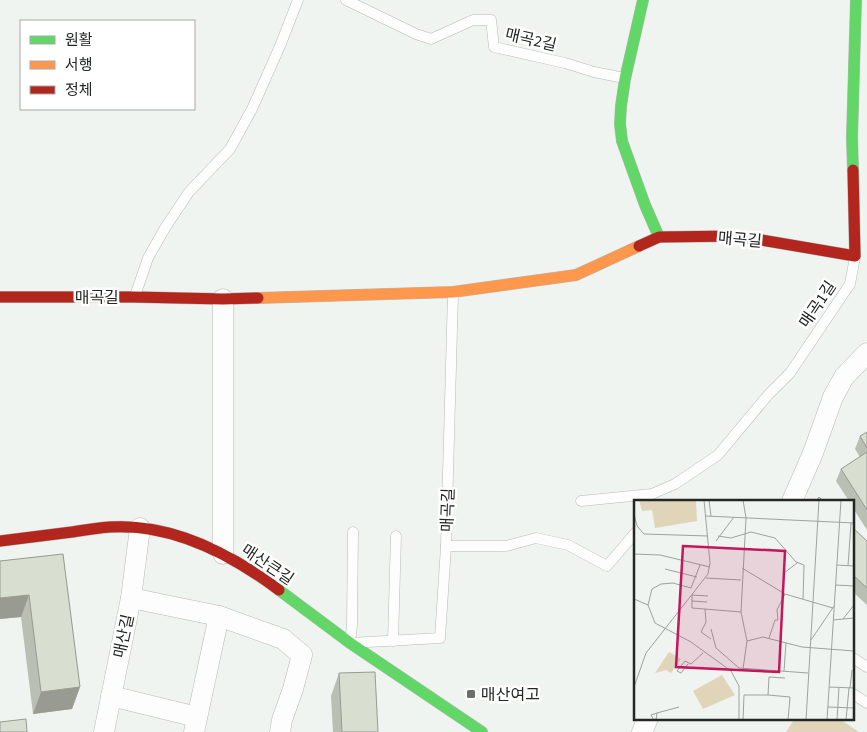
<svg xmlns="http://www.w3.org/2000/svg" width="867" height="732" font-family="'Source Sans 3','Noto Sans KR',sans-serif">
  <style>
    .green { fill: #e0d5b8 }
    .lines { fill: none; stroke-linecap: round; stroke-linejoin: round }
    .lane-casing { stroke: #b6bab7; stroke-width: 11 }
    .street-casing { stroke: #b6bab7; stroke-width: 21 }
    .fast-casing { stroke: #b6bab7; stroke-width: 12 }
    .slow-casing { stroke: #b6bab7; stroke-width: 12 }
    .jam-casing { stroke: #b6bab7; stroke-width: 12 }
    .lane { stroke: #fdfdfd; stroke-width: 10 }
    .street { stroke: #fdfdfd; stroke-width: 20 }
    .fast { stroke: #63d668; stroke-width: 11 }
    .slow { stroke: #ff974d; stroke-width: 11 }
    .jam { stroke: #b3261e; stroke-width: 11 }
    .wall { fill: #babfb3 }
    .shaded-wall { fill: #979b92 }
    .building { fill: #d8ded0; stroke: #979b92 }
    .poi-dot { fill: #6b6f6c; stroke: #fff; stroke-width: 2 }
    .labels { text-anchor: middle; stroke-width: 5; stroke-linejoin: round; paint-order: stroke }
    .street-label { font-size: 16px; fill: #242825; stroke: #fff }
    .poi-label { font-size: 16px; fill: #242825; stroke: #fff; text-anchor: start }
    .inset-road { fill: none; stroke: #9ea29f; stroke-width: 1 }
    .view { fill: #c2185b; fill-opacity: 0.15; stroke: #c2185b; stroke-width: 2.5 }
    .inset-edge { fill: none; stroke: #242825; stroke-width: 2.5 }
  </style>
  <rect width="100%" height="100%" fill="#eff4f0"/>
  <polygon class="green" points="795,718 838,718 859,732 786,732"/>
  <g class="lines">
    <defs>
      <g id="lane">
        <polyline points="346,0 416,34 431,39 473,20 491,20 494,47 565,63 594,72 624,78"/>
        <polyline points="135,296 148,258 165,228 189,192 230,149 252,109 280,46 298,0"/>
        <polyline points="581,501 652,494 675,484 718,455 768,395 790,373 850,284 855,257"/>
        <polyline points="353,532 352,625 350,643 440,638 446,546 453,293"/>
        <polyline points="446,546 506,546 536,538 568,545 607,566 636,532"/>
        <polyline points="393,641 396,536"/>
        <polyline points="853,658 867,667"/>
        <polyline points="853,694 867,703"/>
      </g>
      <g id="street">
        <polyline points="792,501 813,453 833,397 844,377 867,353"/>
        <polyline points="223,554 223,299"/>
        <polyline points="131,598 219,616 283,639 302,655 293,689 282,720 280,732"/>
        <polyline points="111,696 197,717"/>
        <polyline points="104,732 131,598 140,528"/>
        <polyline points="194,732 219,616"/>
        <polyline points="642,732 648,718"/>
      </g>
      <g id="fast">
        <polyline points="643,0 625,79 621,106 620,124 622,141 645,205 659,237"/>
        <polyline points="853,170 852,138 856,0"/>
        <polyline points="279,590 350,643 482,732"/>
      </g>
      <polyline id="slow" points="258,298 453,292 576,275 639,246"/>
      <g id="jam">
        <polyline points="639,246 659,237 738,236 855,256 853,170"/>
        <polyline points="0,297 134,297 223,299 258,298"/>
        <path d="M0 541C24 538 48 535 72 532 85 530 97 528 110 527 171 523 231 554 279 590"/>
      </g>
    </defs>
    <use href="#lane" class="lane-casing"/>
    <use href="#street" class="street-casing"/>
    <use href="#fast" class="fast-casing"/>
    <use href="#slow" class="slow-casing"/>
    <use href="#jam" class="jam-casing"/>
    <use href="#lane" class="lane"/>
    <use href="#street" class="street"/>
    <use href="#fast" class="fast"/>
    <use href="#slow" class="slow"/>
    <use href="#jam" class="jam"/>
  </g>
  <g class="wall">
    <polygon points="867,432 867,530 853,508 853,501 849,501 836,481 841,469 860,457 855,449 860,436"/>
    <polygon points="853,528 867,541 867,605 853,592"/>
    <polygon points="63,554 80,687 72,709 33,714 21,617 0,619 0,561"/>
    <polygon points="339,673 378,732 333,732 331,696"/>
  </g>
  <g class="shaded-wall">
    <polygon points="29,595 21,617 0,619 0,598"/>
    <polygon points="80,687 72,709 33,714 41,692"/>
  </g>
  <g class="building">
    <polygon points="867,432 867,448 860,436"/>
    <polygon points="867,452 867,510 841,469"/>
    <polygon points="819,497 823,501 816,501"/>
    <polygon points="853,528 867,541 867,588 853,575"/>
    <polygon points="63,554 80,687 41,692 29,595 0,598 0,561"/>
    <polygon points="375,672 378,732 342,732 339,673"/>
    <polygon points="26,719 27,732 0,732 0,722"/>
  </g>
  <rect class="poi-dot" x="466" y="689" width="10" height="10" rx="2.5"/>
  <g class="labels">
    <g class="street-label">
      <text transform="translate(531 39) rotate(13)" y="6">매곡2길</text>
      <text transform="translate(740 239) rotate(5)" y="6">매곡길</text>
      <text x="97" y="303">매곡길</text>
      <text transform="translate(817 304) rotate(-56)" y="6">매곡1길</text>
      <text transform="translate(447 510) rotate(-88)" y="6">매곡길</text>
      <text transform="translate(268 564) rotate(34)" y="6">매산큰길</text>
      <text transform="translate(123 636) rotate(-78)" y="6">매산길</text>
    </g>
    <g class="poi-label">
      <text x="481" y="700">매산여고</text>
    </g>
  </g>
  <g transform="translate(634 500)">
    <rect width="220" height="220" fill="#eff4f0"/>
    <path d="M5 0H62L63 21 21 28 18 10 8 11ZM35 152 47 159 37 173 32 170 21 173ZM88 175 101 195 69 209 59 191Z" fill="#e0d5b8"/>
    <path class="inset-road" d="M75 0 77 16M109 0 112 18 107 112 113 141 109 169M0 14 3 26 10 34 74 36M72 16 220 23M84 36 97 38 117 32 141 38 162 62 170 65 169 99M82 41 100 17M0 54 26 55 76 67M66 65 57 88 39 83 27 84 18 89 14 105 21 123 57 142 97 171 105 186V220M203 65 220 66M214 66 217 23M108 68 151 94 199 108M31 69 63 77M150 73 163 63M72 78 107 80M202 85 220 86M74 96 58 95V108L107 112M0 99 14 105M58 101 73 102M71 109 72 122 67 132 77 139M209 119 220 105M199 120 220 118M77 129 82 148 105 168 174 173M135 138 141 120H144L143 110 151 94M177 140 200 106M113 141 129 137 168 147 220 151M54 164 47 173 43 171 51 161 57 164 69 153M150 171 152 143M151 178 135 177 134 195 156 197 154 220M0 187 12 153 74 74 76 63 70 0M195 187 220 188M216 188 218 170M194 207 220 208M23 213 45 207M20 220 17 215 23 213 22 220M109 220 110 195H134M172 220 185 0M193 220 207 0M203 220 205 187M212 220 215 188"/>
    <path class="view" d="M49 46 151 51 145 172 42 167Z"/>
    <rect width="220" height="220" class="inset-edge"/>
  </g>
  <rect x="20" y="20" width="175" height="90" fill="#ffffff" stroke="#a7a9a8"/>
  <rect x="30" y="36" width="25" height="8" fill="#63d668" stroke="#a7a9a8"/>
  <text x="65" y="45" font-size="15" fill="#242825">원활</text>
  <rect x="30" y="61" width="25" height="8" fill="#ff974d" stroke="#a7a9a8"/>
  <text x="65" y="70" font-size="15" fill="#242825">서행</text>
  <rect x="30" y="86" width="25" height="8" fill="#b3261e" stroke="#a7a9a8"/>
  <text x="65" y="95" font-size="15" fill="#242825">정체</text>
</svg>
